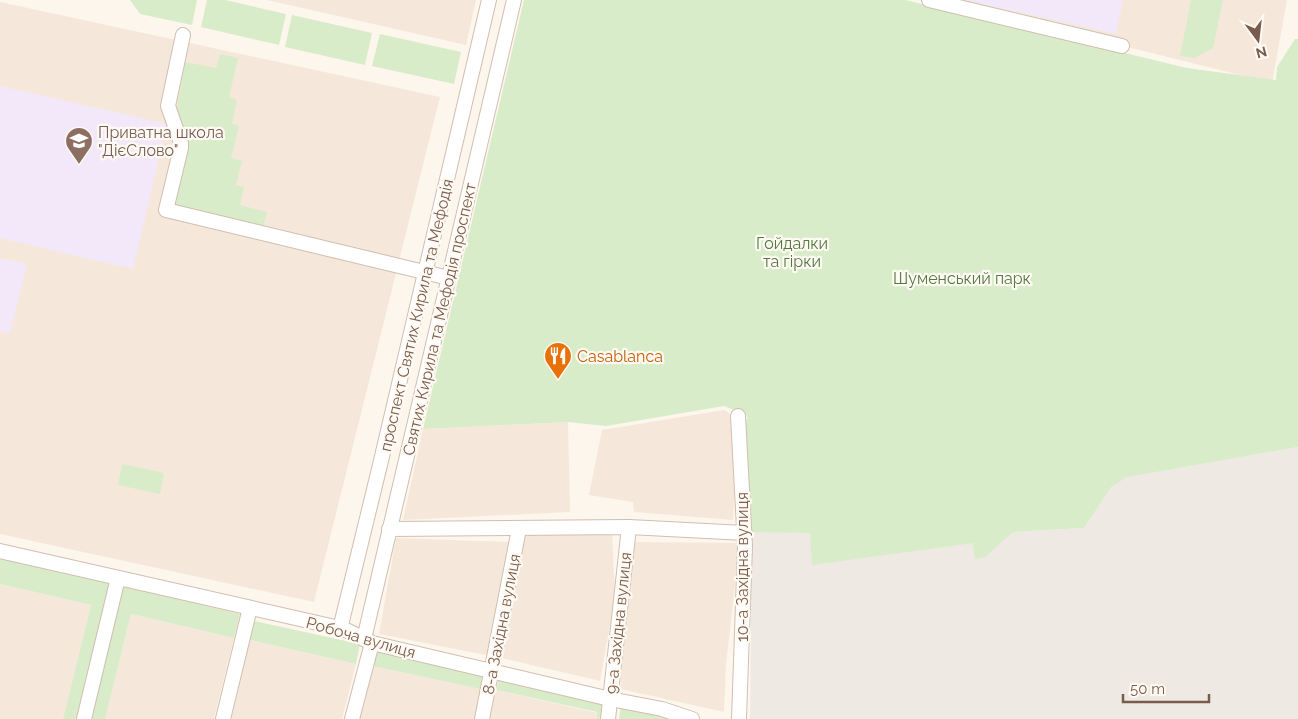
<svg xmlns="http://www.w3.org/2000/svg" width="1298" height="719" font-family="Raleway,sans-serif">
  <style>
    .residential { fill: #f5e8da }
    .industrial { fill: #efe9e4 }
    .education { fill: #f3e8fa }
    .green { fill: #d8ecc9 }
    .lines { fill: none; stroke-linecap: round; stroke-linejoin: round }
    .minor-casing { stroke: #d1beb0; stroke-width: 16 }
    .minor { stroke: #fff; stroke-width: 14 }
    .labels { text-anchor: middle; stroke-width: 4.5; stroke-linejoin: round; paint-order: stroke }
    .education-label { font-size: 16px; fill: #785e54; stroke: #fffaf3; text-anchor: start }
    .park-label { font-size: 16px; fill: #537a41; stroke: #fffaf3 }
    .street-label { font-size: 16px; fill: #7a5c4d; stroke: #fffaf3 }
    .food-label { font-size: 16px; fill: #c56008; stroke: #fffaf3; text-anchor: start }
  </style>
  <rect width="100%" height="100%" fill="#fdf6ec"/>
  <g class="residential">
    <polygon points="267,0 476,0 466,45"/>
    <polygon points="939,0 1287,0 1272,83"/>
    <polygon points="0,2 440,97 314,602 0,534"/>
    <polygon points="724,410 730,414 736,460 733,520 634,512 633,502 589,495 602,430"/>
    <polygon points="568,422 570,512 403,520 423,429"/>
    <polygon points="612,531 615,597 600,681 502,658 523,532"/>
    <polygon points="396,538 512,542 491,656 379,634"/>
    <polygon points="632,542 740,543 726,664 724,712 620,689"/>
    <polygon points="0,584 91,605 63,719 0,719"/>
    <polygon points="131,614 234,638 214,719 105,719"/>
    <polygon points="250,640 356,664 342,719 231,719"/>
    <polygon points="372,666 480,689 474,719 359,719"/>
    <polygon points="496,690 598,713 597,719 490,719"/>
  </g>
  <polygon class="industrial" points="1298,447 1298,719 750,719 751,629 749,532 1013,532 1084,528 1109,488 1128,476"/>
  <g class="education">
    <polygon points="965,0 1123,0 1116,34"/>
    <polygon points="0,86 167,124 133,269 0,238"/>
    <polygon points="0,258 27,264 10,334 0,331"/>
  </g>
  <g class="green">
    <polygon points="130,0 197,0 192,25 140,14"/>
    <polygon points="207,0 225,0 286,14 279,45 201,27"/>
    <polygon points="524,0 905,0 1187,68 1276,80 1277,67 1295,39 1298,39 1298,447 1127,477 1111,487 1084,528 1013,532 985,557 975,559 973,543 812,565 810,533 749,532 742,420 748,419 746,415 724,406 606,426 568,422 423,429"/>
    <polygon points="1191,0 1223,0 1213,48 1194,58 1180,56"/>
    <polygon points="292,15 372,33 365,65 285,47"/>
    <polygon points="380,34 461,52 454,84 372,66"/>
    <polygon points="220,54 238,58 229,97 237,100 232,124 239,126 231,158 242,161 236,185 244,187 240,205 267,212 263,228 174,206 188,145 177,108 185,62 216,68"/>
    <polygon points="122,464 164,473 160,494 118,485"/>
    <polygon points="0,554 105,579 110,583 76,719 63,719 91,605 0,584"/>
    <polygon points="127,586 240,614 234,638 131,614 105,719 89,719 120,590"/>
    <polygon points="254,621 360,644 356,664 250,640"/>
    <polygon points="375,651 483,674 480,689 372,666"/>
    <polygon points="499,678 603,703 606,719 597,719 597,712 496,690"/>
    <polygon points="621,705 678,719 619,719"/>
  </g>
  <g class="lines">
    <defs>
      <g id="minor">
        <polyline points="929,0 1122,46"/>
        <polyline points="183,35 168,106 181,143 181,148 166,210 449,278"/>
        <polyline points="738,416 745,546 739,719"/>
        <polyline points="389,529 629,527 745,533"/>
        <polyline points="0,551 344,629 372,643 610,699 662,709 692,719"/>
        <polyline points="340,629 380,465 489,0"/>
        <polyline points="364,639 514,0"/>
        <polyline points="84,719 118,578"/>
        <polyline points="223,719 250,608"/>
        <polyline points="352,719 372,643"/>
        <polyline points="482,719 519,529"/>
        <polyline points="608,719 629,527"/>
      </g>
    </defs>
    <use href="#minor" class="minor-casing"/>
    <use href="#minor" class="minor"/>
  </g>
  <defs>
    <symbol id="school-pin" viewBox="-11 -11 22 30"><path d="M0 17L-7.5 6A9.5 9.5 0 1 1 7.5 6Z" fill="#8d6e63" stroke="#fffaf3"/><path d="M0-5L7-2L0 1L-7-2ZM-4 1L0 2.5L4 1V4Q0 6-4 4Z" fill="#fff"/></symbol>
    <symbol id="restaurant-pin" viewBox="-11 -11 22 30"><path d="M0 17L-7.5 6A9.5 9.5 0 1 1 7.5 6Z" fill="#e8710a" stroke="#fffaf3"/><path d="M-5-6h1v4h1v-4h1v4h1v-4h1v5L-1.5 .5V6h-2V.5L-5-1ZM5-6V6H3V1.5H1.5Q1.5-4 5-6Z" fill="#fff"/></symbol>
  </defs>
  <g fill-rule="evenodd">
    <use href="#school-pin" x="63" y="125" width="32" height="43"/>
    <use href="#restaurant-pin" x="542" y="340" width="32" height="43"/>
  </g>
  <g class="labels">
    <g class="education-label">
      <text x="98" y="138">Приватна школа<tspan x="98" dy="18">"ДієСлово"</tspan></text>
    </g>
    <g class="park-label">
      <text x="792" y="249">Гойдалки<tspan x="792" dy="18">та гірки</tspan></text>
      <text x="962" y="284">Шуменський парк</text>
    </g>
    <g class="street-label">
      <text transform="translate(416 315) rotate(-77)" y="6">проспект Святих Кирила та Мефодія</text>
      <text transform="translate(439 319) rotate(-77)" y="6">Святих Кирила та Мефодія проспект</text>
      <text transform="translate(742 567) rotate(-90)" y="6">10-а Західна вулиця</text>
      <text transform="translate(618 623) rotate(-84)" y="6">9-а Західна вулиця</text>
      <text transform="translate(501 624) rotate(-79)" y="6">8-а Західна вулиця</text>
      <text transform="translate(361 637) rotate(16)" y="6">Робоча вулиця</text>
    </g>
    <g class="food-label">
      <text x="577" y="362">Casablanca</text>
    </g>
  </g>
  <g transform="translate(1258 40) rotate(165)" stroke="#fffaf3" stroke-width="4" paint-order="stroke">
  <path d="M0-4L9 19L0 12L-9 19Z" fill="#7a5c4d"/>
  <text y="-8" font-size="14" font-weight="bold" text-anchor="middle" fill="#7a5c4d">N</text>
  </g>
  <path d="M1123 694v8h86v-8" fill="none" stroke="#7a5c4d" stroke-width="2.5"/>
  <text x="1130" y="694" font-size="15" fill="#7a5c4d" stroke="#fffaf3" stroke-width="4" paint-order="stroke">50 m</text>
</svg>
